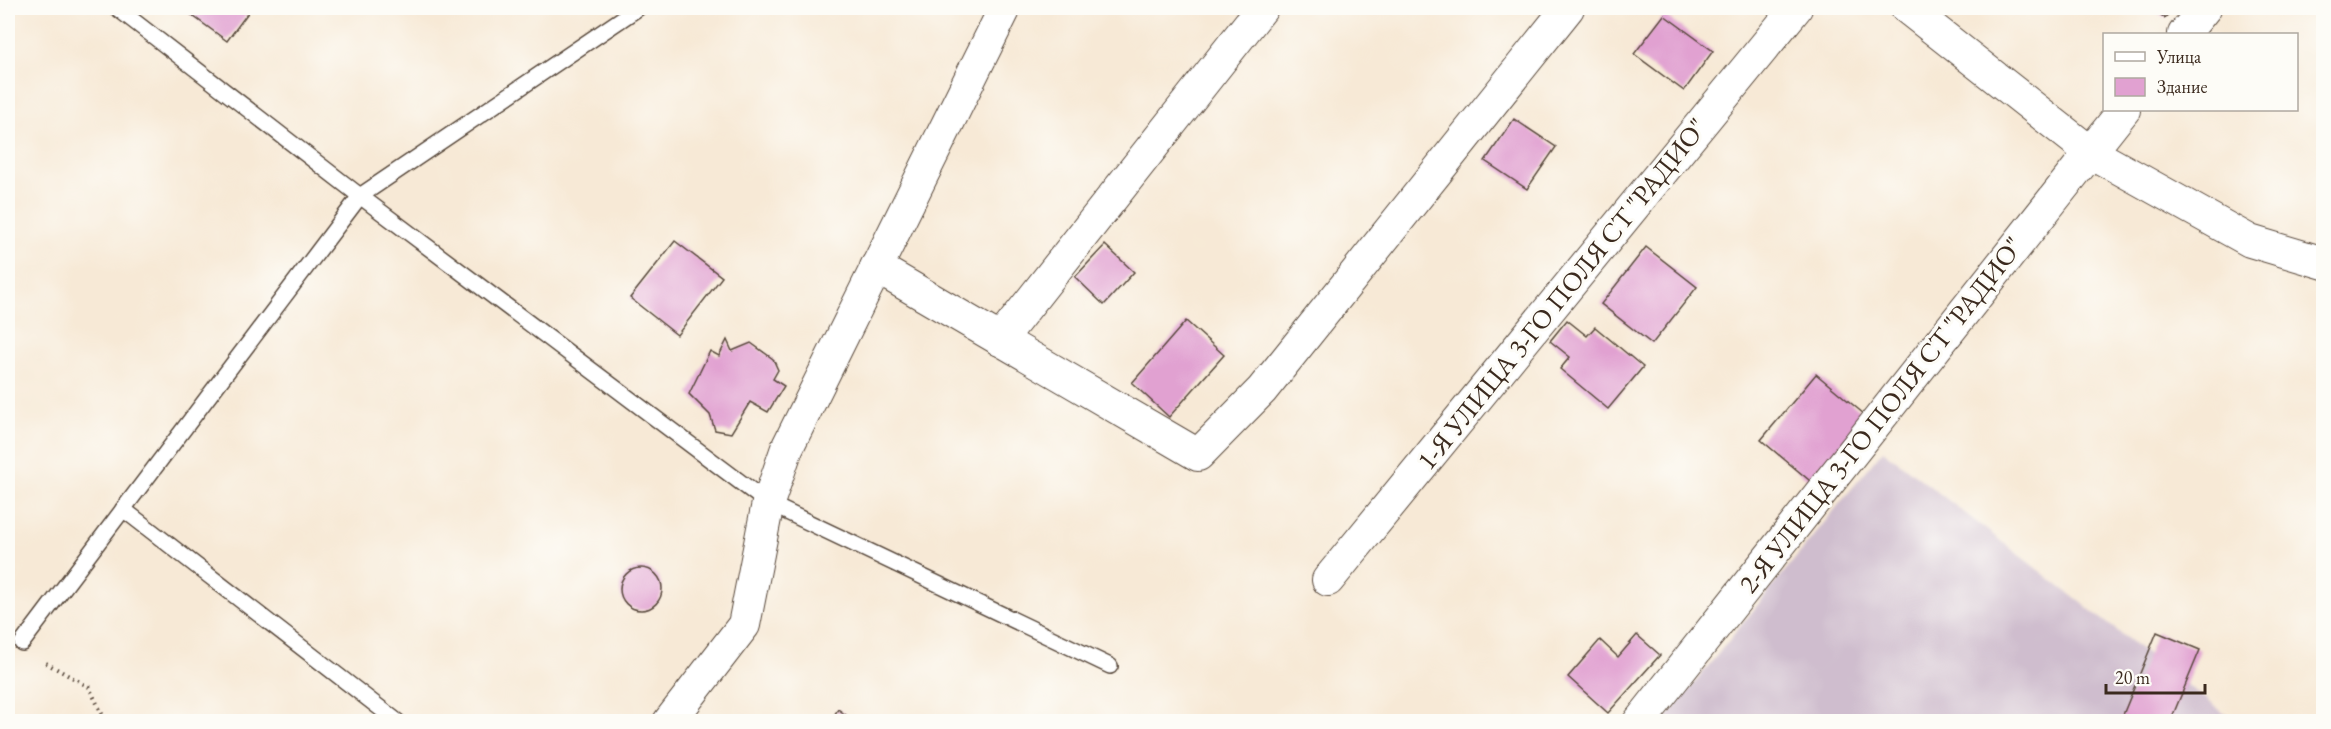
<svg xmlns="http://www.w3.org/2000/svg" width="2331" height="729" font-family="'EB Garamond',serif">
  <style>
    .industrial { fill: #cfbdce }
    .building { fill: #e1a1d1 }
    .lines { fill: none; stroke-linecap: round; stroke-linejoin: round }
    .lane-casing { stroke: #57473a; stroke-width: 18 }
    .street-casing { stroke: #57473a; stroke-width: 34 }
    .path { stroke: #57473a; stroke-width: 4; stroke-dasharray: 1.5 4.5; stroke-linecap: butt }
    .lane { stroke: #fff; stroke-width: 15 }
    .street { stroke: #fff; stroke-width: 32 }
    .labels { text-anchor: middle; stroke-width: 6; stroke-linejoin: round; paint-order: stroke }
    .street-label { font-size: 27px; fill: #3b2a1e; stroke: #fdfcf7 }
  </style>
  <rect width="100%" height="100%" fill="#fdfcf7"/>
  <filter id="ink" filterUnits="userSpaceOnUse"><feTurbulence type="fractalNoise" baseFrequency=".0167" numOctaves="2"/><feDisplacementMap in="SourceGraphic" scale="12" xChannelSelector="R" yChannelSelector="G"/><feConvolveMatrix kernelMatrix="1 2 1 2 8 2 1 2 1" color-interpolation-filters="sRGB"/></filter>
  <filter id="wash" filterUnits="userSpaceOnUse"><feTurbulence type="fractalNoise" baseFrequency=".008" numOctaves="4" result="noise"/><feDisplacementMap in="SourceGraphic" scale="24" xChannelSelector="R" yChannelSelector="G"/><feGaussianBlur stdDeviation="1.35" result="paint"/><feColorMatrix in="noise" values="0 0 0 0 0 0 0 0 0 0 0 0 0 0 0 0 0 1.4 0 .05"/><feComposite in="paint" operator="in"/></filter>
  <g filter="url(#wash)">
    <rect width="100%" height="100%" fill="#f7e9d6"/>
    <polygon class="industrial" points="1883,450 2234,721 1663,722"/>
    <g id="blocks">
      <g class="building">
        <polygon points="182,8 247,8 250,10 227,41"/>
        <polygon points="2151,8 2173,8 2165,18"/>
        <polygon points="1664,15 1713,51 1684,91 1634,54"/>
        <polygon points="1514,119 1556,147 1527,189 1485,161"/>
        <polygon points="675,241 722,277 677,335 630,298"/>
        <polygon points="1105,245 1134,272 1104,305 1075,277"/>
        <polygon points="1646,247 1697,287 1652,344 1601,304"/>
        <polygon points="1567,320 1587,336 1595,327 1643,367 1608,409 1560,369 1570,357 1550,341"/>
        <polygon points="1186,321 1224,355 1169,417 1132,383"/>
        <polygon points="727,340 732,351 751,343 773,359 778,370 773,379 784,386 768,412 750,402 731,433 715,430 710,415 689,394 710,351 719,356"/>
        <polygon points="1816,374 1870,419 1815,485 1761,440"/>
        <circle cx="641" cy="589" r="21"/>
        <polygon points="2157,632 2200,650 2170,722 2120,722"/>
        <polygon points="1637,635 1660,655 1608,713 1568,677 1600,640 1618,657"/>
        <polygon points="838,709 855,722 830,722"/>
      </g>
    </g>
  </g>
  <g filter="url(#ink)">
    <use href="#blocks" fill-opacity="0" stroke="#57473a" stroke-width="1.5"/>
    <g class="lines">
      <defs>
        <g id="lane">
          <polyline points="117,8 360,196 768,503 1110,666"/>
          <polyline points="123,509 398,722"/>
          <polyline points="22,643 360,196 638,8"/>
        </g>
        <g id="street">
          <polyline points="1907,8 2090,152 2250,241 2324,263"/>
          <polyline points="2184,34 2205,8"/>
          <polyline points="876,267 1198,455 1262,390 1568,8"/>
          <polyline points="1000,340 1262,8"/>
          <polyline points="1328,580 1796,8"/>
          <polyline points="669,722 744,625 768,503 787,448 1005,8"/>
          <polyline points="1639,722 2124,110"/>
        </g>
      </defs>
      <use href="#lane" class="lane-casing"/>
      <use href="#street" class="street-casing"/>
      <polyline class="path" points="46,663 89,687 106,722"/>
      <use href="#lane" class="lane"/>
      <use href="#street" class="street"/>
    </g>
  </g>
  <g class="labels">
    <g class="street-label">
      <text transform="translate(1562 294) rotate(-51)" y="9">1-Я УЛИЦА 3-ГО ПОЛЯ СТ "РАДИО"</text>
      <text transform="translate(1881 415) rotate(-52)" y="9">2-Я УЛИЦА 3-ГО ПОЛЯ СТ "РАДИО"</text>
    </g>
  </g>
  <rect width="2331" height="729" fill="none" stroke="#fdfcf7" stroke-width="30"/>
  <rect x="2103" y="33" width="195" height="78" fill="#fdfcf7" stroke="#afa8a0" stroke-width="1.5"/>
  <rect x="2115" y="52" width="30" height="9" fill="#ffffff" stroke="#afa8a0" stroke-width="1.5"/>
  <text x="2157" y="63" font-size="18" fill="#3b2a1e">Улица</text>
  <rect x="2115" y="78" width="30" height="18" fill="#e1a1d1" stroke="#afa8a0" stroke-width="1.5"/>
  <text x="2157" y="93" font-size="18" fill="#3b2a1e">Здание</text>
  <path d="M2106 684v9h99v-9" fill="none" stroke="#3b2a1e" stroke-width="3"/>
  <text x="2115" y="684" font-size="18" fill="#3b2a1e" stroke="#fdfcf7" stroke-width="4.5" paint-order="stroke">20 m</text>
</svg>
